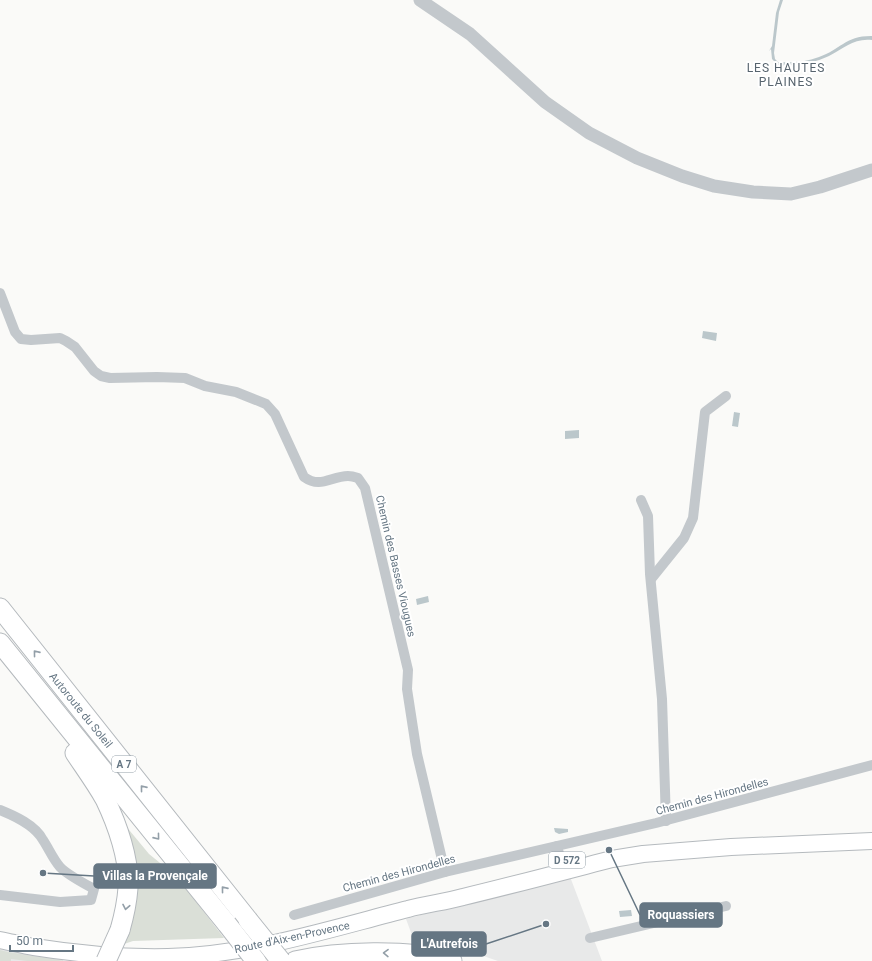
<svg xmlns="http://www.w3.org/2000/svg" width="872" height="961" font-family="Roboto,sans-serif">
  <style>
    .built { fill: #e8e9e9 }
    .green { fill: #dadfd7 }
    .water { fill: #bbc7cb }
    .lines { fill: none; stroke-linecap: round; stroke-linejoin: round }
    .primary-casing { stroke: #b5babe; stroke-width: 18 }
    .motorway-casing { stroke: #b4b9bd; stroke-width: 21 }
    .minor { stroke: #c3c8cc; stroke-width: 10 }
    .tertiary { stroke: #c3c8cc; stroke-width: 13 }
    .primary { stroke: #fff; stroke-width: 16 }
    .motorway { stroke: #fff; stroke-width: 19 }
    .motorway-bridge-casing { stroke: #b4b9bd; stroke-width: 21; stroke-linecap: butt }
    .motorway-bridge { stroke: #fff; stroke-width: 19 }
    .oneway { stroke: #939fa8 }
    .labels { text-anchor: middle; stroke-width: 4; stroke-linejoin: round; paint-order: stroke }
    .shield { fill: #fff; stroke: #939fa8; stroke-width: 1 }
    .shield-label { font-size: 10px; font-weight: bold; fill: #657683 }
    .street-label { font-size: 11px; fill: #657683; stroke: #fff }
    .neighbourhood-label { font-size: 12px; letter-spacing: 1px; fill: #57646e; stroke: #fff }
    .leader { fill: none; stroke: #657683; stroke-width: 1.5 }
    .callout-dot { fill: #657683; stroke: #fff; stroke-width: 1.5 }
    .callout { fill: #657683; stroke: #657683; stroke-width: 1.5 }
    .callout-label { font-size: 12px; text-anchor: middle; font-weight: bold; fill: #fff }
  </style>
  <rect width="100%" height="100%" fill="#fafaf8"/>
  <g class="built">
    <polygon points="569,874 602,961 498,961 454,946 413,938 406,919"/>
    <polygon points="0,948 63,960 63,961 0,961"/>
  </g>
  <g class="green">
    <polygon points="125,825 149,854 170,871 180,881 224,938 133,941 124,944 130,921"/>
    <polygon points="0,950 8,952 65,961 27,961 11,959 11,961 0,961"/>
  </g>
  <g class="water">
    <path d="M780 0H783L779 12 774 53 775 59 778 62C791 63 806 62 819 57 840 50 845 36 871 36H872V40C854 38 844 48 829 56 814 63 795 67 778 65L772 59 771 49 769 51 772 46 776 13Z"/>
    <polygon points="703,331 717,333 716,341 702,338"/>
    <polygon points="734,412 740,413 738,427 732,426"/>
    <polygon points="579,430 579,438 565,439 565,431"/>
    <polygon points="428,596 429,602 417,605 416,599"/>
    <polygon points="554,828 568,829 568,832 559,834 555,832"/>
    <polygon points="631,910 632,916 620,917 619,911"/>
  </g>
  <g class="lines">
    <defs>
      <path id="primary" d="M0 940C11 942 22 945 34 947 78 954 123 958 168 957 250 955 329 929 408 909 426 904 445 902 463 897 513 885 562 872 612 859L643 854 731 847 872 841"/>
      <g id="motorway">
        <polyline points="0,608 248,920"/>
        <polyline points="0,643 227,924"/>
        <path d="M75 753C85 768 96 783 105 799 117 824 130 860 128 888 127 902 124 916 120 930"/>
        <path d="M295 961C339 951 408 949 452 961"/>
      </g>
    </defs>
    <use href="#primary" class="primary-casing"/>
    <use href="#motorway" class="motorway-casing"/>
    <g class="minor">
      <path d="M0 293 15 332 21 339 31 340 60 338 66 341 75 347 94 371 101 376 110 378 157 377 185 378 205 386 236 392 266 404 275 414 304 477C321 489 331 476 348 476 351 476 355 477 358 478L365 488 408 670 407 689 417 754 445 872"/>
      <polyline points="641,500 648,516 650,574 662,699 666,821"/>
      <polyline points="651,579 684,538 693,518 705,412 726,396"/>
      <path d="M0 810C15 816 35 825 43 840 49 849 53 859 60 867 66 874 85 884 94 889L91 900 60 902 0 895"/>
      <polyline points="557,846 561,861"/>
      <polyline points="294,915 445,872 656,823 872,765"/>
      <polyline points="590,938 726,906"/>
    </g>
    <polyline class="tertiary" points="420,0 470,34 545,102 589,133 637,158 682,176 714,186 753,192 791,194 820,187 872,170"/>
    <use href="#primary" class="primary"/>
    <use href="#motorway" class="motorway"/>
    <defs>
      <g id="motorway-bridge">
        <polyline points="248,920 281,961"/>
        <polyline points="227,924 256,961"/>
        <polyline points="106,961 120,930"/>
      </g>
    </defs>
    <use href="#motorway-bridge" class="motorway-bridge-casing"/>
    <use href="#motorway-bridge" class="motorway-bridge"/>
  </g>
  <defs><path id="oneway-chevron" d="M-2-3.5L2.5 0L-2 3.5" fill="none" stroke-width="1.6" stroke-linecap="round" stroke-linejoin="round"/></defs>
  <g class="oneway">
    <use href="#oneway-chevron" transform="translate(36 653) rotate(-129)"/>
    <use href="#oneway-chevron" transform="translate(143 788) rotate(-129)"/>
    <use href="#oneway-chevron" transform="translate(157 837) rotate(51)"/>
    <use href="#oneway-chevron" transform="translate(224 889) rotate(-129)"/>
    <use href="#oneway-chevron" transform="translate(126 907) rotate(101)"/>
    <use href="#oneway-chevron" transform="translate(386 953) rotate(-179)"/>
  </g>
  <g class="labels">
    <g class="shield">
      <rect x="112" y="756" width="24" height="16" rx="3"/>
      <rect x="549" y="852" width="36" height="16" rx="3"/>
    </g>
    <g class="shield-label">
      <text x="124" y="768">A 7</text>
      <text x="567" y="864">D 572</text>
    </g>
    <g class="street-label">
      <text transform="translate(396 566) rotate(77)" y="4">Chemin des Basses Viougues</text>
      <text transform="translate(81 710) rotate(51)" y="4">Autoroute du Soleil</text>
      <text transform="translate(712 796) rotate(-15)" y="4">Chemin des Hirondelles</text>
      <text transform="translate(399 873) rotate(-15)" y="4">Chemin des Hirondelles</text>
      <text transform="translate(292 937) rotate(-12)" y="4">Route d'Aix-en-Provence</text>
    </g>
    <g class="neighbourhood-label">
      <text x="786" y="72">LES HAUTES<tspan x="786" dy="14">PLAINES</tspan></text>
    </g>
  </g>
  <path class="leader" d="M43 873L94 876M609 850L640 915M546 924L486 944"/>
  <g class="callout-dot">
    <circle cx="43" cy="873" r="4"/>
    <circle cx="609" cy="850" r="4"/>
    <circle cx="546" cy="924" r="4"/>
  </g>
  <g class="callout">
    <rect x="94" y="864" width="122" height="24" rx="4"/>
    <rect x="640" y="903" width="82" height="24" rx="4"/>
    <rect x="412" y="932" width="74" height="24" rx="4"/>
  </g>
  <g class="callout-label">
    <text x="155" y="880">Villas la Provençale</text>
    <text x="681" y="919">Roquassiers</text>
    <text x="449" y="948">L'Autrefois</text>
  </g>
  <path d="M10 945v6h63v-6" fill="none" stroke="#657683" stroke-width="2"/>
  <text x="16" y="945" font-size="12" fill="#657683" stroke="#ffffff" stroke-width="3" paint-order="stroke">50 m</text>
</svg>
